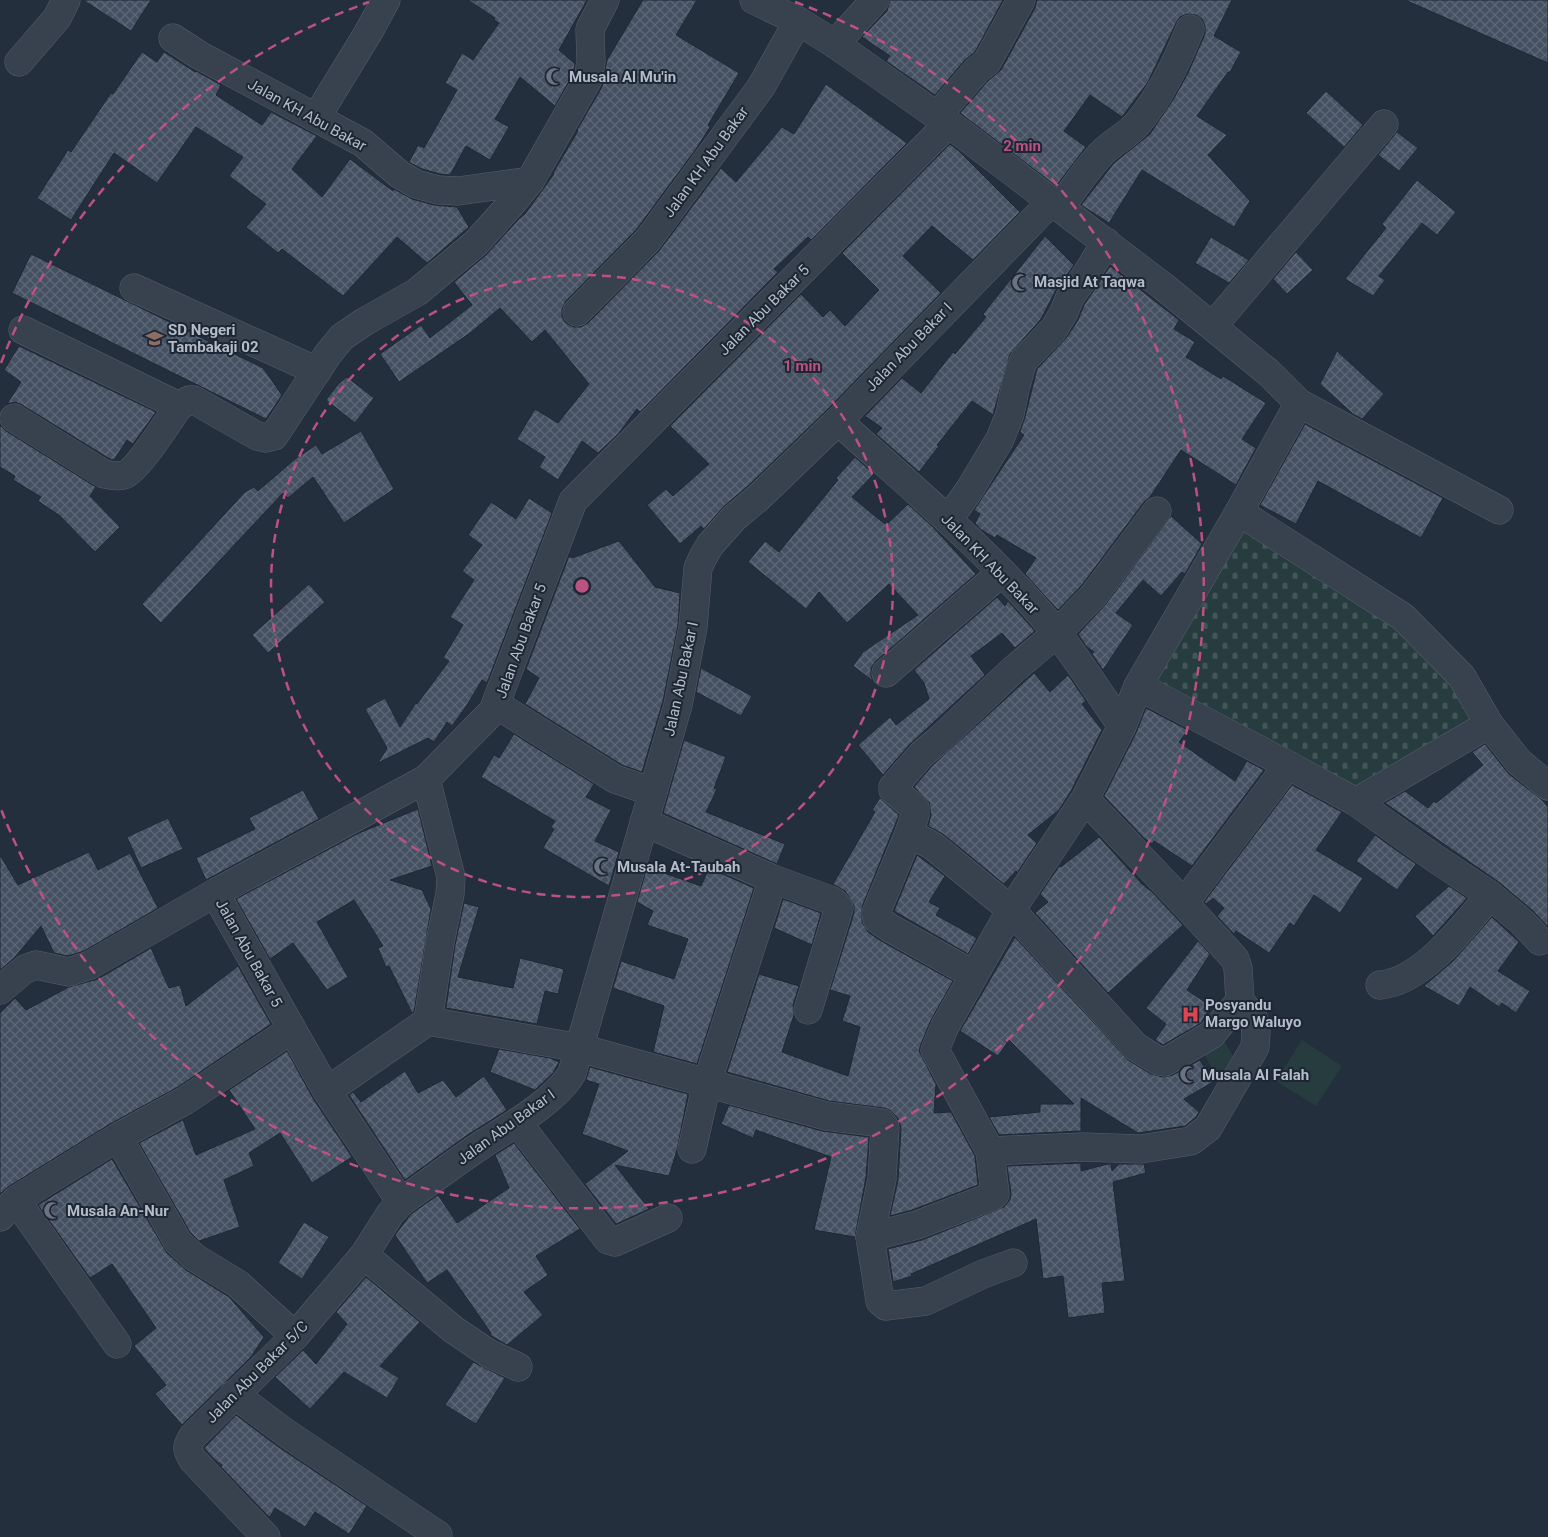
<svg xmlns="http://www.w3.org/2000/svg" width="1548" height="1537" font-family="Roboto,sans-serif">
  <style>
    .green { fill: #263c3f }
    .cemetery { fill: url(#cemetery-stones) }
    .building { fill: url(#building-cross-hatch); stroke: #1f2835 }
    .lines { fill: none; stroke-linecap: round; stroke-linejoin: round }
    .minor-casing { stroke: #565f6c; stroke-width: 29 }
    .minor { stroke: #38414e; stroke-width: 28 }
    .ring { fill: none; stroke: #bd5182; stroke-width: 2.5; stroke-dasharray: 9 6 }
    .labels { text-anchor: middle; stroke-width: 4; stroke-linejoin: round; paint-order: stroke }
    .poi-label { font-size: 15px; font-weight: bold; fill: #b4bcc9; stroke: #1d2633; text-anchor: start }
    .street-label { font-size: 15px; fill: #b4bcc9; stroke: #1d2633 }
    .centre { fill: #bd5182; stroke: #1d2633; stroke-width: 2.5 }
    .ring-label { font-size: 15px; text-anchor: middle; font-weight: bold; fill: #bd5182; stroke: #1d2633; stroke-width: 4; stroke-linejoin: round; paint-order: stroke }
  </style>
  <defs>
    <pattern id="cemetery-stones" width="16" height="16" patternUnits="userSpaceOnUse" patternTransform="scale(1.25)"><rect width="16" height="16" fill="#263c3f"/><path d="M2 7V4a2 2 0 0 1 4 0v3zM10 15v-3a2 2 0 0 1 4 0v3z" fill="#435659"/></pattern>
    <pattern id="building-cross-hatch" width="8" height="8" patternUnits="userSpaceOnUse" patternTransform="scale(1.25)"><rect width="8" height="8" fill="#455162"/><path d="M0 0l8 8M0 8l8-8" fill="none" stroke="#5d6877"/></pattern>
  </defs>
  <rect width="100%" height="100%" fill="#242f3e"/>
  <g class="green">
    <polygon points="1221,1036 1239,1066 1218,1078 1201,1049"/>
    <polygon points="1302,1040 1342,1066 1316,1106 1276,1081"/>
  </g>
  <polygon class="cemetery" points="1241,521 1402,622 1481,723 1351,792 1153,679"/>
  <g class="building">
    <polygon points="83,0 151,0 131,31"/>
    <polygon points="468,0 587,0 559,50 575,64 573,74 555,106 520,77 495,119 509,127 490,160 466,146 450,175 440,174 422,169 409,162 418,145 424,148 457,90 445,83 462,53 473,60 499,23 494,20 495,18"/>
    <polygon points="643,0 697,0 676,35 739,73 708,125 710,127 696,149 636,230 566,301 562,309 562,317 566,323 573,327 581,327 588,323 659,251 721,168 736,182 782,127 794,134 826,84 907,143 811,240 808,237 774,269 778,272 640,412 637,409 618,434 598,453 582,441 558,480 539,467 545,457 517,439 535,409 558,423 589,384 545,330 532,342 500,308 470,333 399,382 380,354 421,325 430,338 472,305 454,282 486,255 519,219 525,214 554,174 553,173 578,131 577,130 602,87 607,60"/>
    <polygon points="890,0 1003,0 975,52 965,60 935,95 886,61 890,56 862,37 887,11"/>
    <polygon points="1037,0 1232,0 1214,36 1241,52 1230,72 1228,72 1197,116 1227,135 1208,155 1250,201 1234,227 1142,170 1109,223 1081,205 1114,163 1150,134 1174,98 1188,73 1205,34 1205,26 1202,19 1196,15 1187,14 1180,17 1176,23 1148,82 1122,117 1090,95 1064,131 1086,147 1056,186 960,113 988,81 1001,70 1035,8"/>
    <polygon points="1405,0 1548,0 1548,63"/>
    <polygon points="142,52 157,62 164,52 195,72 196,71 221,85 216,95 262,125 271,112 317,136 292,169 322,197 350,159 393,191 394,189 412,199 434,205 457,207 469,227 427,263 397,237 343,296 282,249 278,253 246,227 266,204 229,176 243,157 196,127 157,183 114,153 71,220 37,198 68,150 71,152 111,93 113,94"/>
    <polygon points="1326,91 1363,125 1344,147 1306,113"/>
    <polygon points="1397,132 1418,148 1399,171 1378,155"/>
    <polygon points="950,144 959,151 1020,212 973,260 932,226 903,256 941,293 827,410 748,486 724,506 704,529 701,526 680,544 647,505 666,489 673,496 709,464 670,426 801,294 823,317 830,310 845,326 879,290 842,253"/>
    <polygon points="1417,180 1456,212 1437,235 1422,223 1379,276 1385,280 1373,296 1345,279 1386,228 1382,224"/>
    <polygon points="1045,236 1074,265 1057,288 1041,319 1010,354 993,415 972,401 937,445 939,446 919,472 876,434 882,428 865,416 902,378 921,393 953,352 955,354 986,317 983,314"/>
    <polygon points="1211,237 1249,260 1229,283 1195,263"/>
    <polygon points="1296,252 1313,270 1287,294 1273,279"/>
    <polygon points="31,254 263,368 282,395 266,419 12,293"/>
    <polygon points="1110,266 1179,320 1174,329 1195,342 1186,357 1221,379 1223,376 1266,403 1242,439 1256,448 1236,485 1181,450 1150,497 1144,502 1082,585 1058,610 1025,574 1036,558 997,535 995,538 980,529 975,523 980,514 974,510 1024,435 1020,432 1025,417 1037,369 1067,337 1078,320 1084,305"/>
    <polygon points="19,346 156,412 133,444 127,440 114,460 110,459 22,405 15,402 7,404 21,382 4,370"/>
    <polygon points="1337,351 1384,394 1362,419 1353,414 1320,384"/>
    <polygon points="347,377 374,398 355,423 326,400 339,383"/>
    <polygon points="1305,424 1443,498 1421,538 1318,481 1296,524 1260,505"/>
    <polygon points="0,425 6,431 96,487 90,496 120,527 95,552 60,516 38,501 41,497 13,480 15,476 0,467"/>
    <polygon points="361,431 394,489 344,523 313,477 288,498 283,493 161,623 142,604 245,492 254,487 258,491 295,459 316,445 322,454"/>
    <polygon points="855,457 874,474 852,497 886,525 908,504 932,526 976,574 876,661 871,668 871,676 873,681 853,666 863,652 918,615 889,584 847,623 819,592 806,609 748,562 765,541 779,552 838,480 836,478"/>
    <polygon points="529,498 552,513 487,683 482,680 467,705 452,726 447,722 434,742 428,738 378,763 387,748 365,709 385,698 400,727 416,703 417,704 449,661 443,658 463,625 450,617 474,580 462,571 482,545 468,535 491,502 516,519"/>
    <polygon points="1171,516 1202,544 1185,574 1182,572 1161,596 1143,580 1116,613 1133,625 1103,670 1092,654 1094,652 1086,646 1078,634 1106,604"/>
    <polygon points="619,541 655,587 680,593 678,625 663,701 642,772 622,765 525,704 539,678 526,669 569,556 572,558"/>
    <polygon points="309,584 325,602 268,653 252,635"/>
    <polygon points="997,597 1005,606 1008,601 1035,631 1015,648 1002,633 971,656 985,675 910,744 883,775 858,745 890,717 896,725 929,699 924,683 914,670"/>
    <polygon points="701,668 752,696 741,716 696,692"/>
    <polygon points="1034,673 1050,692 1068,675 1086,701 1082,704 1102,730 1071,791 1059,810 1028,835 1037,843 1017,873 1016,871 1004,884 943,834 928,826 931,815 929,802 914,787 933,765"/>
    <polygon points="1146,708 1188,730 1179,742 1235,781 1247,761 1264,770 1192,866 1154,841 1152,844 1144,838 1104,796 1136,733"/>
    <polygon points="514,734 594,784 586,797 611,810 595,841 619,852 609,886 543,848 554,829 551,827 555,821 481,777 494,755 499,758"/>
    <polygon points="684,740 726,757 714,788 717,789 706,812 785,844 777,864 663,813"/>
    <polygon points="1485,744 1509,774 1542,800 1548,807 1548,927 1532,910 1500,883 1385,803 1405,791 1428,808 1434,801 1436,803 1483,765 1472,752"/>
    <polygon points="1292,785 1342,812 1316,850 1363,878 1340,913 1314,895 1294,926 1290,923 1269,953 1236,931 1234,934 1233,933 1217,916 1224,908 1213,898 1206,904 1204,902"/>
    <polygon points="303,790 319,819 206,880 196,858 255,829 249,818"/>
    <polygon points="880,798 899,815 862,907 862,922 868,932 881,941 953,981 931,1020 921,1044 919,1051 936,1084 934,1113 951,1112 975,1156 978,1185 912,1210 890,1216 898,1180 901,1128 898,1118 890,1110 884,1108 829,1101 727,1072 759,974 799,986 793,1005 794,1015 782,1052 848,1076 860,1027 842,1021 850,996 830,990 854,913 854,905 845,891 833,884 875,812 872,810"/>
    <polygon points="418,809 432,866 390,880 422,890 431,909 414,1012 412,1013 389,966 386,967 378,948 383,946 354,900 317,922 348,977 327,990 293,943 270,959 236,899 359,833"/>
    <polygon points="168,818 183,849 141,868 127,837"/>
    <polygon points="1375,835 1416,864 1397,890 1356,861"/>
    <polygon points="1099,837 1142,884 1152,892 1183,925 1108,993 1035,913 1048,902 1040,894 1060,865 1061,867"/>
    <polygon points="89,852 98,870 130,853 158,908 84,951 68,956 54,953 41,926 14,958 0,970 0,855 18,885"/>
    <polygon points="917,855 945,876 929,902 940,908 936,915 977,938 968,954 894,911"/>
    <polygon points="647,867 701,886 709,868 754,888 697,1064 653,1052 664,1006 613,988 621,961 674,979 688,939 647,925 653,911 637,902"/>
    <polygon points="1449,886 1467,898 1433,936 1415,916"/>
    <polygon points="783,899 821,913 812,945 774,928"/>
    <polygon points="464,903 479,907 458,977 513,988 520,958 564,969 558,994 545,991 537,1024 446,1008 455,945"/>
    <polygon points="1492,917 1519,942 1498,971 1530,991 1516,1013 1502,1003 1499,1007 1470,987 1459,1006 1424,986 1453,961"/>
    <polygon points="1015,937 1128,1060 1151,1074 1163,1077 1173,1075 1200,1060 1213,1082 1184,1099 1199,1112 1196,1117 1185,1126 1138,1133 1081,1098 1081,1131 999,1135 989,1117 1040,1112 1040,1104 1074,1104 1009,1040 998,1056 960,1031"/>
    <polygon points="1198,941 1210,954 1187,990 1211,1006 1201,1023 1163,1045 1155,1040 1166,1024 1146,1008"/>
    <polygon points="151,948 169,988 180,985 186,1006 238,966 271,1024 178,1087 110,1124 8,1187 0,1194 0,1013 15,998 26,1010 69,987 98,979"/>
    <polygon points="499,1049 550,1058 559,1062 553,1073 535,1090 490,1072"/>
    <polygon points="287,1051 314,1100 352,1157 312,1183 280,1133 249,1153 254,1166 224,1180 240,1227 199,1241 190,1232 139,1143 183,1120 196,1155 255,1129 229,1090"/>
    <polygon points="590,1067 688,1094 677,1150 669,1176 615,1165 649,1209 616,1224 585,1184 628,1151 582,1134 599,1084 586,1080"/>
    <polygon points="405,1071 418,1093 443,1080 456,1097 484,1076 507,1110 466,1136 405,1180 349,1095 353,1092 361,1102"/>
    <polygon points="729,1105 822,1131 869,1137 866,1177 855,1237 814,1230 831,1157 756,1130 753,1138 721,1124"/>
    <polygon points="514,1143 580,1229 536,1256 548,1275 524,1292 543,1315 507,1345 490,1335 491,1333 447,1270 427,1283 395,1235 411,1214 438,1195 457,1223 509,1188 495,1155"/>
    <polygon points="112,1159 167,1253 186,1270 229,1297 264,1337 251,1357 182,1425 155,1394 166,1385 134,1346 156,1328 112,1264 90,1278 38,1205"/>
    <polygon points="1081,1163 1081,1171 1108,1164 1111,1164 1112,1171 1119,1164 1144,1164 1146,1173 1113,1182 1125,1281 1102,1283 1105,1313 1068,1318 1063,1276 1043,1279 1036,1219 911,1274 912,1276 893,1282 888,1249 922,1240 1004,1207 1010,1200 1011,1193 1007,1166"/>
    <polygon points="304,1222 329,1237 302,1279 278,1263"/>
    <polygon points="366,1277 420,1322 380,1366 399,1378 387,1398 344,1372 310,1409 275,1377 303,1350 316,1364 347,1324 336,1312"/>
    <polygon points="473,1362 505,1378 476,1424 445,1405"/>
    <polygon points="236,1415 277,1446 367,1506 349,1534 315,1512 305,1527 275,1508 270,1517 268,1516 221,1467 222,1465 215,1460 204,1448"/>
  </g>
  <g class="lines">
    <defs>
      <g id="minor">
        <polyline points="754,0 798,21 835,44 960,132 1164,287 1269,373 1299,403 1499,510"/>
        <polyline points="173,38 199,55 363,143 399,174 416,184 438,190 458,191 530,181"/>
        <polyline points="835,44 875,0"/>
        <polyline points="19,62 57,18 66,0"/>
        <polyline points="937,116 977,70 987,62 1021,0"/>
        <polyline points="316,118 368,33 386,0"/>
        <path d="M1060 207C1074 189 1087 168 1103 152 1114 141 1128 135 1138 123 1161 95 1177 62 1190 29"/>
        <polyline points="134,288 317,371"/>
        <polyline points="577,312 648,240 761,87 798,21"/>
        <polyline points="1213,326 1384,124"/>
        <polyline points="23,330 179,406 189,400 194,400 257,436 266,438 274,436 328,354 342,337 364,322 417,292 476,243 512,203 530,181 588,79 591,62 590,29 605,0"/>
        <path d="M14 418 104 474C111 475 118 477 124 475 137 471 169 420 179 406"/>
        <path d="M838 421C913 489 992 554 1056 632 1080 662 1100 695 1122 726"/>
        <polyline points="1157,511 1094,595 1057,633 1013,670 939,740 922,754 893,787 893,790 915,808 915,815 909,833 933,846 1011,910 1136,1047 1159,1061 1165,1062 1211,1035 1240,1001"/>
        <polyline points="1239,512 1403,617 1462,677 1489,724 1519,762 1548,786"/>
        <polyline points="948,520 970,489 1000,439 1010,414 1015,389 1021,367 1024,360 1054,329 1064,312 1070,297 1086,275 1106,242"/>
        <polyline points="886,673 1002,572"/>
        <polyline points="1138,686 1288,765 1356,802 1433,857 1490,895 1522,922 1540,941"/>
        <polyline points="497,705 615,779 653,792"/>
        <polyline points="426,779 451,877 450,894 440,942 428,1021"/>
        <polyline points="1085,799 1184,903 1235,959 1238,968 1240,1001 1253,1017 1256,1032 1255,1047 1208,1128 1191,1141 1141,1149 1083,1147 990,1151 935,1050 945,1026 1011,910 1085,799 1122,726 1138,686 1239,512 1299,403"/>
        <polyline points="1356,802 1489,724"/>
        <polyline points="644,822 773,879 707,1083 692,1149"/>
        <polyline points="909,833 876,913 877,919 890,928 974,975"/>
        <polyline points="773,879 833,901 839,908 808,1010"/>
        <polyline points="1184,903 1288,765"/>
        <path d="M1380 985C1422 982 1465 925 1490 895"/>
        <polyline points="0,990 25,969 36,965 69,972 90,965 215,893"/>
        <polyline points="327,1091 428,1021 580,1048 826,1116 882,1123 885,1127 882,1179 870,1237 880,1301 886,1306 926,1301 983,1274 1013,1263"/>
        <polyline points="518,1123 608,1240 615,1242 668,1218"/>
        <polyline points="118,1137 178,1242 194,1257 238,1284 295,1336"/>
        <polyline points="16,1200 117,1344"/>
        <polyline points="401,1202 327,1091 215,893 426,779 493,711 573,501 948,124"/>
        <polyline points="0,1217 16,1200 118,1137 186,1100 292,1029"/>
        <polyline points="870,1237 917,1225 993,1196 995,1194 990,1151"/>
        <polyline points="364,1255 454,1330 488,1353 518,1367"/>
        <polyline points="234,1394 286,1433 438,1535"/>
        <path d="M266 1537 193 1460C186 1449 186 1447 193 1436L295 1336 364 1255 390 1214 401 1202C430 1182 457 1161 486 1142 513 1125 556 1100 572 1073L678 705 693 627 698 568 703 557 710 545 734 518 758 498 838 421 1052 201"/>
      </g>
    </defs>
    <use href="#minor" class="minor-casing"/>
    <use href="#minor" class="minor"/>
  </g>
  <g class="ring">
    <circle cx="582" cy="586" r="311"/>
    <path d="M1 363A622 622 0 0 1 369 2M795 2A622 622 0 1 1 1 809"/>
  </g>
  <defs>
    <symbol id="mosque-bare" viewBox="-9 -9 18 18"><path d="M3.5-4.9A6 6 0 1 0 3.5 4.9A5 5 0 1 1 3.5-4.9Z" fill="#6b7280" stroke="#1d2633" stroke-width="2.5" paint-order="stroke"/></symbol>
    <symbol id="school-bare" viewBox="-9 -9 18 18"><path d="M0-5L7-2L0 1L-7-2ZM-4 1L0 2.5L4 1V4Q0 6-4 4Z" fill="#8d6e63" stroke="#1d2633" stroke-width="2.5" paint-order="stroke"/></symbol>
    <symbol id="hospital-bare" viewBox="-9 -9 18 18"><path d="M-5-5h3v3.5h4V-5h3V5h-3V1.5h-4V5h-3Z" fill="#e0444e" stroke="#1d2633" stroke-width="2.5" paint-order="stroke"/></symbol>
  </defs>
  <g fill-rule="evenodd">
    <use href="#mosque-bare" x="542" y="64" width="25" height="25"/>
    <use href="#mosque-bare" x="1008" y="270" width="25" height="25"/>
    <use href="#school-bare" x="142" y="326" width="25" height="25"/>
    <use href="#mosque-bare" x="590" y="854" width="25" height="25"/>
    <use href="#hospital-bare" x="1178" y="1002" width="25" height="25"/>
    <use href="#mosque-bare" x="1176" y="1062" width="25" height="25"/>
    <use href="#mosque-bare" x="40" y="1198" width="25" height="25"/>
  </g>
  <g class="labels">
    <g class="poi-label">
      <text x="569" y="82">Musala Al Mu'in</text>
      <text x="1034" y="287">Masjid At Taqwa</text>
      <text x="168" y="335">SD Negeri<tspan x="168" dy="17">Tambakaji 02</tspan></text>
      <text x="617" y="872">Musala At-Taubah</text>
      <text x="1205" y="1010">Posyandu<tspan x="1205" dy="17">Margo Waluyo</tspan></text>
      <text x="1202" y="1080">Musala Al Falah</text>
      <text x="67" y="1216">Musala An-Nur</text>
    </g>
    <g class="street-label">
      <text transform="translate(307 115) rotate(29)" y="5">Jalan KH Abu Bakar</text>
      <text transform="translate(706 162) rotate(-54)" y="5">Jalan KH Abu Bakar</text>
      <text transform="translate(764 310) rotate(-45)" y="5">Jalan Abu Bakar 5</text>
      <text transform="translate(909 347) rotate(-46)" y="5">Jalan Abu Bakar I</text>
      <text transform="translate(990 564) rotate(46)" y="5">Jalan KH Abu Bakar</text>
      <text transform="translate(521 641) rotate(-70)" y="5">Jalan Abu Bakar 5</text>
      <text transform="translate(681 679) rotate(-78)" y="5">Jalan Abu Bakar I</text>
      <text transform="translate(249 953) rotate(61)" y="5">Jalan Abu Bakar 5</text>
      <text transform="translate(506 1127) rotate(-36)" y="5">Jalan Abu Bakar I</text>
      <text transform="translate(257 1372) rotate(-45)" y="5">Jalan Abu Bakar 5/C</text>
    </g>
  </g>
  <circle cx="582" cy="586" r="8" class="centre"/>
  <g class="ring-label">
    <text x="1022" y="151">2 min</text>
    <text x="802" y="371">1 min</text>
  </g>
</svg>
